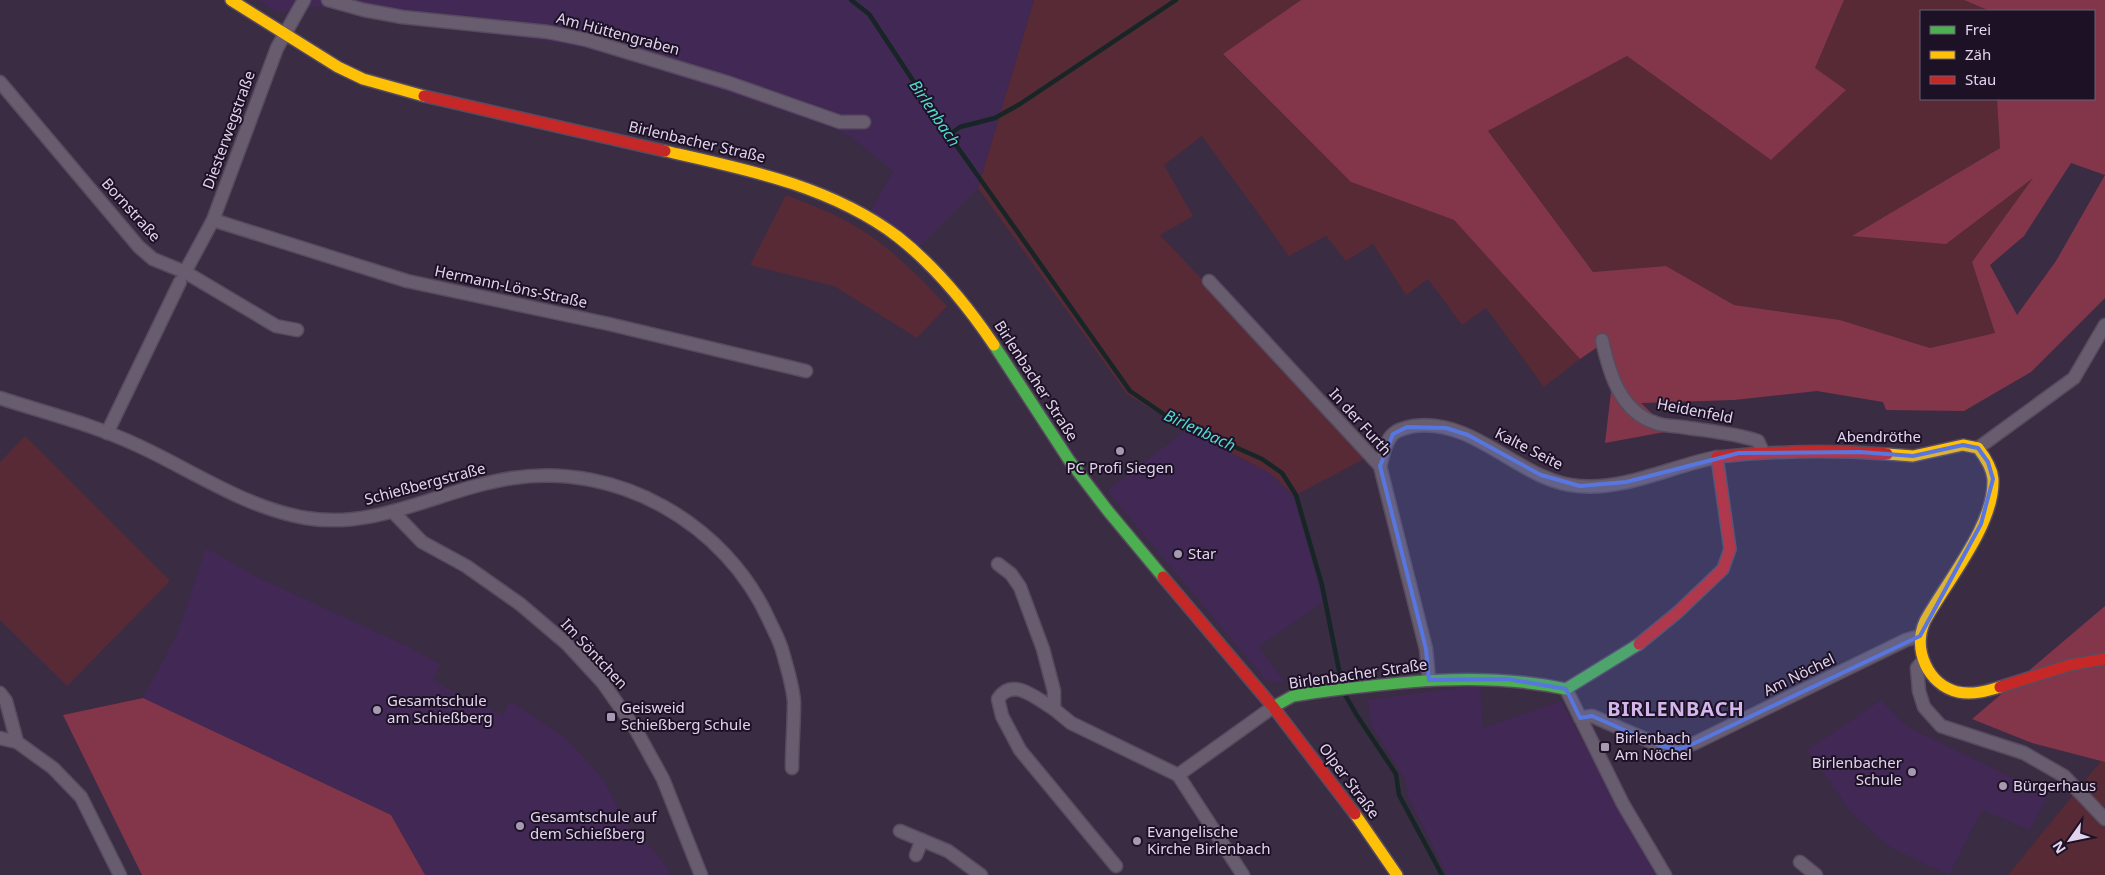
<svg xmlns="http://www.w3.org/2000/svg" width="2105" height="875" font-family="'Noto Sans',sans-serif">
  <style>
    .built { fill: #422854 }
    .green { fill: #572a36 }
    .forest { fill: #83364a; fill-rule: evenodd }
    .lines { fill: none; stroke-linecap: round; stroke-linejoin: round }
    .stream { stroke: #172526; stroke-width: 4.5 }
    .street-casing { stroke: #574b5f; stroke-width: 15 }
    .fast-casing { stroke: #574b5f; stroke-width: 14 }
    .slow-casing { stroke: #574b5f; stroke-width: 14 }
    .jam-casing { stroke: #574b5f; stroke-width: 14 }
    .street { stroke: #685d6f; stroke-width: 12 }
    .fast { stroke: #4caf50; stroke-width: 11 }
    .slow { stroke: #ffc107; stroke-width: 11 }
    .jam { stroke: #c62828; stroke-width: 11 }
    .marked { fill: #5876df; fill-opacity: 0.2; stroke: #5876df; stroke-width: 4; stroke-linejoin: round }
    .poi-dot { fill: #a799b2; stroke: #1d1225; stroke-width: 2 }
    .labels { text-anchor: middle; stroke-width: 4; stroke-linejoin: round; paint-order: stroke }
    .street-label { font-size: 15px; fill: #e2d3ee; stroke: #1d1225 }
    .poi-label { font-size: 15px; fill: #e2d3ee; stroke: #1d1225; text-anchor: start }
    .water-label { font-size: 16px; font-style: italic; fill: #51dad2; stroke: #1d1225 }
    .district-label { font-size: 20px; font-weight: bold; letter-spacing: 1px; fill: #d3b6eb; stroke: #1d1225 }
  </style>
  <rect width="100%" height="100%" fill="#3a2c43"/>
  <g class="built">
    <polygon points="258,0 1034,0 978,188 912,254 865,221 893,171 851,137 830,127 634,62 580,47 317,7 278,13"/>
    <polygon points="1186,430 1270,473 1294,496 1323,602 1258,647 1284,681 1276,683 1265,679 1107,491"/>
    <polygon points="206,548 259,578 407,646 440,664 433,681 503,716 510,701 567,739 603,779 628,827 647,843 668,868 670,875 425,875 391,815 143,698 177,634"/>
    <polygon points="1480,685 1483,728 1561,701 1656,875 1447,875 1408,796 1406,781 1371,725 1368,700"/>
    <polygon points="1881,700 1906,726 2048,795 2030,830 1982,810 1949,875 1890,847 1851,812 1807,750"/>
  </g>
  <g class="green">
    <polygon points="1034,0 1301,0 1223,55 1351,182 1454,220 1580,359 1544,387 1486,308 1462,325 1428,279 1406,295 1373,244 1346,261 1326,236 1289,256 1202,136 1164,165 1193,216 1160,235 1370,456 1294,496 1270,473 1186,430 1127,394 978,188"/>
    <polygon points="1844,0 1964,0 1990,11 1921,11 1921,99 1997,99 2001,147 1853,236 2035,176 1972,262 1995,333 1930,348 1840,320 1734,305 1666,266 1593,272 1488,131 1627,56 1771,160 1845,90 1815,68"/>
    <path d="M786 195C811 205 837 214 860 229 893 249 920 278 947 306L917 338 834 286 750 265Z"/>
    <polygon points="25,436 170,581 67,686 0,620 0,462"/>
    <polygon points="2101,761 2105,762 2105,875 2008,875"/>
  </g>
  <g class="forest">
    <path d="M1301 0H1844L1815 68 1846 90 1771 160 1627 56 1488 131 1593 272 1666 266 1734 305 1840 320 1930 348 1995 333 1972 262 2033 178 1946 244 1852 236 2000 148 1997 99H2094V11H1990L1964 0H2105V298L2031 372 1964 411 1886 410 1883 402 1817 391 1734 400 1641 403 1670 431 1605 443 1611 392 1599 346 1580 359 1454 220 1351 182 1223 54ZM2071 163 2105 175 2056 261 2017 315 1990 265 2024 236Z"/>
    <polygon points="2105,606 2105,762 2032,743 1972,719"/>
    <polygon points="143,698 391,815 425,875 142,875 63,715"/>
  </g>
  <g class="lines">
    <g class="stream">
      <polyline points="851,0 869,14 949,135 1130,391 1168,417 1262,459 1282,473 1296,495 1322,585 1342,685"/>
      <polyline points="949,135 960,127 995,118 1020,104 1176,0"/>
      <polyline points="1344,693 1356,714 1396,774 1399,795 1442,875"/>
    </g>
    <defs>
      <g id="street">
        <polyline points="328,0 364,10 402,17 548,32 587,40 729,83 840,122 864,122"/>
        <polyline points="0,82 139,247 153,259 185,272 276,326 297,330"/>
        <polyline points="213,220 407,281 609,324 806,371"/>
        <polyline points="185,272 213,220 277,48 304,0"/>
        <polyline points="1209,281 1380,466 1426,649 1429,680"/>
        <path d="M1602 340C1609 372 1620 412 1656 423 1664 426 1674 426 1682 427 1708 431 1734 433 1758 441L1763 452"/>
        <path d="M0 398C46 413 95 425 139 446 193 471 246 508 306 518 379 530 443 488 513 478 618 462 726 524 769 620 774 631 780 641 783 653 787 668 793 686 794 702 794 724 792 746 792 768"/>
        <polyline points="107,433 180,282"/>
        <polyline points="1978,448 2074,378 2105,325"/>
        <path d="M1380 466C1383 457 1385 441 1393 434 1397 430 1408 427 1414 426 1477 418 1520 482 1579 486 1626 490 1672 466 1717 457"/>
        <polyline points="394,513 422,542 466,566 520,604 567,644 603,683 636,730 663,779 701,875"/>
        <polyline points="998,564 1011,574 1020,587 1043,649 1054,691 1054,709 1071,723 1178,775 1273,707"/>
        <polyline points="1923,661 1917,668 1919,691 1924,707 1941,726 2024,753 2064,776 2105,819"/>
        <polyline points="1566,689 1623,804 1665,875"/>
        <polyline points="0,693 6,701 17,742"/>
        <path d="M1054 709C1037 699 1013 676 998 699L1002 716 1020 750 1116 866"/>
        <polyline points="1580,718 1592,716 1661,746 1679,749 1695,743 1906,640 1920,636"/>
        <polyline points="0,738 17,742 53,768 81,797 120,875"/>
        <polyline points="1178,775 1243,875"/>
        <polyline points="900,831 948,851 981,875"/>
        <polyline points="916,855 922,840"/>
        <polyline points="1800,862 1816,875"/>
      </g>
      <g id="fast">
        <polyline points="994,345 1069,460 1108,511 1163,577"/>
        <path d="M1273 707 1293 696 1312 693C1396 682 1482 671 1566 689L1639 644"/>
      </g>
      <g id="slow">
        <polyline points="231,0 338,67 363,79 424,96"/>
        <path d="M665 151C745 169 831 186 898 237 936 267 967 305 994 345"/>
        <path d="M1887 454 1913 456 1963 445 1978 448C1985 457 1992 468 1993 479 1995 525 1946 582 1925 621 1912 649 1928 685 1958 692 1973 695 1987 691 2000 687"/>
        <polyline points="1355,814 1397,875"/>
      </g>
      <g id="jam">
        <polyline points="424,96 665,151"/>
        <polyline points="1163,577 1274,708 1355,814"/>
        <path d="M1639 644 1678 612 1723 569 1730 549 1717 457C1773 451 1831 450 1887 454"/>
        <polyline points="2000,687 2070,665 2105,659"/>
      </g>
    </defs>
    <use href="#street" class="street-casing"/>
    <use href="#fast" class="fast-casing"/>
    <use href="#slow" class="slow-casing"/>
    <use href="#jam" class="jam-casing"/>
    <use href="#street" class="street"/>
    <use href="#fast" class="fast"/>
    <use href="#slow" class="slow"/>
    <use href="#jam" class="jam"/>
  </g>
  <path class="marked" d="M1407 427 1446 428 1468 435 1541 475 1580 486 1626 482 1739 453 1860 452 1913 456 1963 445 1978 448 1988 462 1993 479 1981 524 1920 636 1695 743 1679 749 1661 746 1592 716 1580 718 1566 689 1507 679 1429 680 1426 649 1380 466 1393 434Z"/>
  <g class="poi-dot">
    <circle cx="1120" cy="451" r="5"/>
    <circle cx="1178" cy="554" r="5"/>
    <circle cx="377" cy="710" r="5"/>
    <rect x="606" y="712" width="10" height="10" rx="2.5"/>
    <rect x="1600" y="742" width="10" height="10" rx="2.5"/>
    <circle cx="1912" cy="772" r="5"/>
    <circle cx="2003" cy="786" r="5"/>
    <circle cx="520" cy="826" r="5"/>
    <circle cx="1137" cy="841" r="5"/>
  </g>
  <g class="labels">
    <g class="street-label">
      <text transform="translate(618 34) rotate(15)" y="5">Am Hüttengraben</text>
      <text transform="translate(229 130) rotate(-70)" y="5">Diesterwegstraße</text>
      <text transform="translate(697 142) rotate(13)" y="5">Birlenbacher Straße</text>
      <text transform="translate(131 210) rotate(48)" y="5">Bornstraße</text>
      <text transform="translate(511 287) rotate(12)" y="5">Hermann-Löns-Straße</text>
      <text transform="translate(1036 381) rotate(57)" y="5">Birlenbacher Straße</text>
      <text transform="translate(1695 411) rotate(11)" y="5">Heidenfeld</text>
      <text transform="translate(1360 422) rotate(48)" y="5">In der Furth</text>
      <text x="1879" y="442">Abendröthe</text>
      <text transform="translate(1529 449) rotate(27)" y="5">Kalte Seite</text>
      <text transform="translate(425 484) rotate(-15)" y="5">Schießbergstraße</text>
      <text transform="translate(594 654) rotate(47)" y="5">Im Söntchen</text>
      <text transform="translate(1358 674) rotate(-8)" y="5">Birlenbacher Straße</text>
      <text transform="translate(1799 675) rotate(-26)" y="5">Am Nöchel</text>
      <text transform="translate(1349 781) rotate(53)" y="5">Olper Straße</text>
    </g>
    <g class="poi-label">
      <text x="1120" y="473" text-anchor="middle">PC Profi Siegen</text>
      <text x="1188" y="559">Star</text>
      <text x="387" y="706">Gesamtschule<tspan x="387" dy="17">am Schießberg</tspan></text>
      <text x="621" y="713">Geisweid<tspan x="621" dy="17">Schießberg Schule</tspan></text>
      <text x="1615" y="743">Birlenbach<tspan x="1615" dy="17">Am Nöchel</tspan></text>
      <text x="1902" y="768" text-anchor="end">Birlenbacher<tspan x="1902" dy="17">Schule</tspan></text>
      <text x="2013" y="791">Bürgerhaus</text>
      <text x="530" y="822">Gesamtschule auf<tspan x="530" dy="17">dem Schießberg</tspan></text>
      <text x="1147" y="837">Evangelische<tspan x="1147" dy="17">Kirche Birlenbach</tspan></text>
    </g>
    <g class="water-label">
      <text transform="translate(935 113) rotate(56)" y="6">Birlenbach</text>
      <text transform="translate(1200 430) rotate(25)" y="6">Birlenbach</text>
    </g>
    <g class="district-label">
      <text x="1676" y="716">BIRLENBACH</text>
    </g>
  </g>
  <rect x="1920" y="10" width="175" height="90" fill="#1d1225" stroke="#6c5f75"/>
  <rect x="1930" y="26" width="25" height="8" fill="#4caf50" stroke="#6c5f75"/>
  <text x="1965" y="35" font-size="15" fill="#e2d3ee">Frei</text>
  <rect x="1930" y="51" width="25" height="8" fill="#ffc107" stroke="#6c5f75"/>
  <text x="1965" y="60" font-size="15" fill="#e2d3ee">Zäh</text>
  <rect x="1930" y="76" width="25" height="8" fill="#c62828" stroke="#6c5f75"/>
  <text x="1965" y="85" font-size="15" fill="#e2d3ee">Stau</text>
  <g transform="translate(2070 840) rotate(237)" stroke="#1d1225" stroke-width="4" paint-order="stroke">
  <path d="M0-4L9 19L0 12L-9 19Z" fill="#e2d3ee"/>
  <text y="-8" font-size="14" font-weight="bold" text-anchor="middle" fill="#e2d3ee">N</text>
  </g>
</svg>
